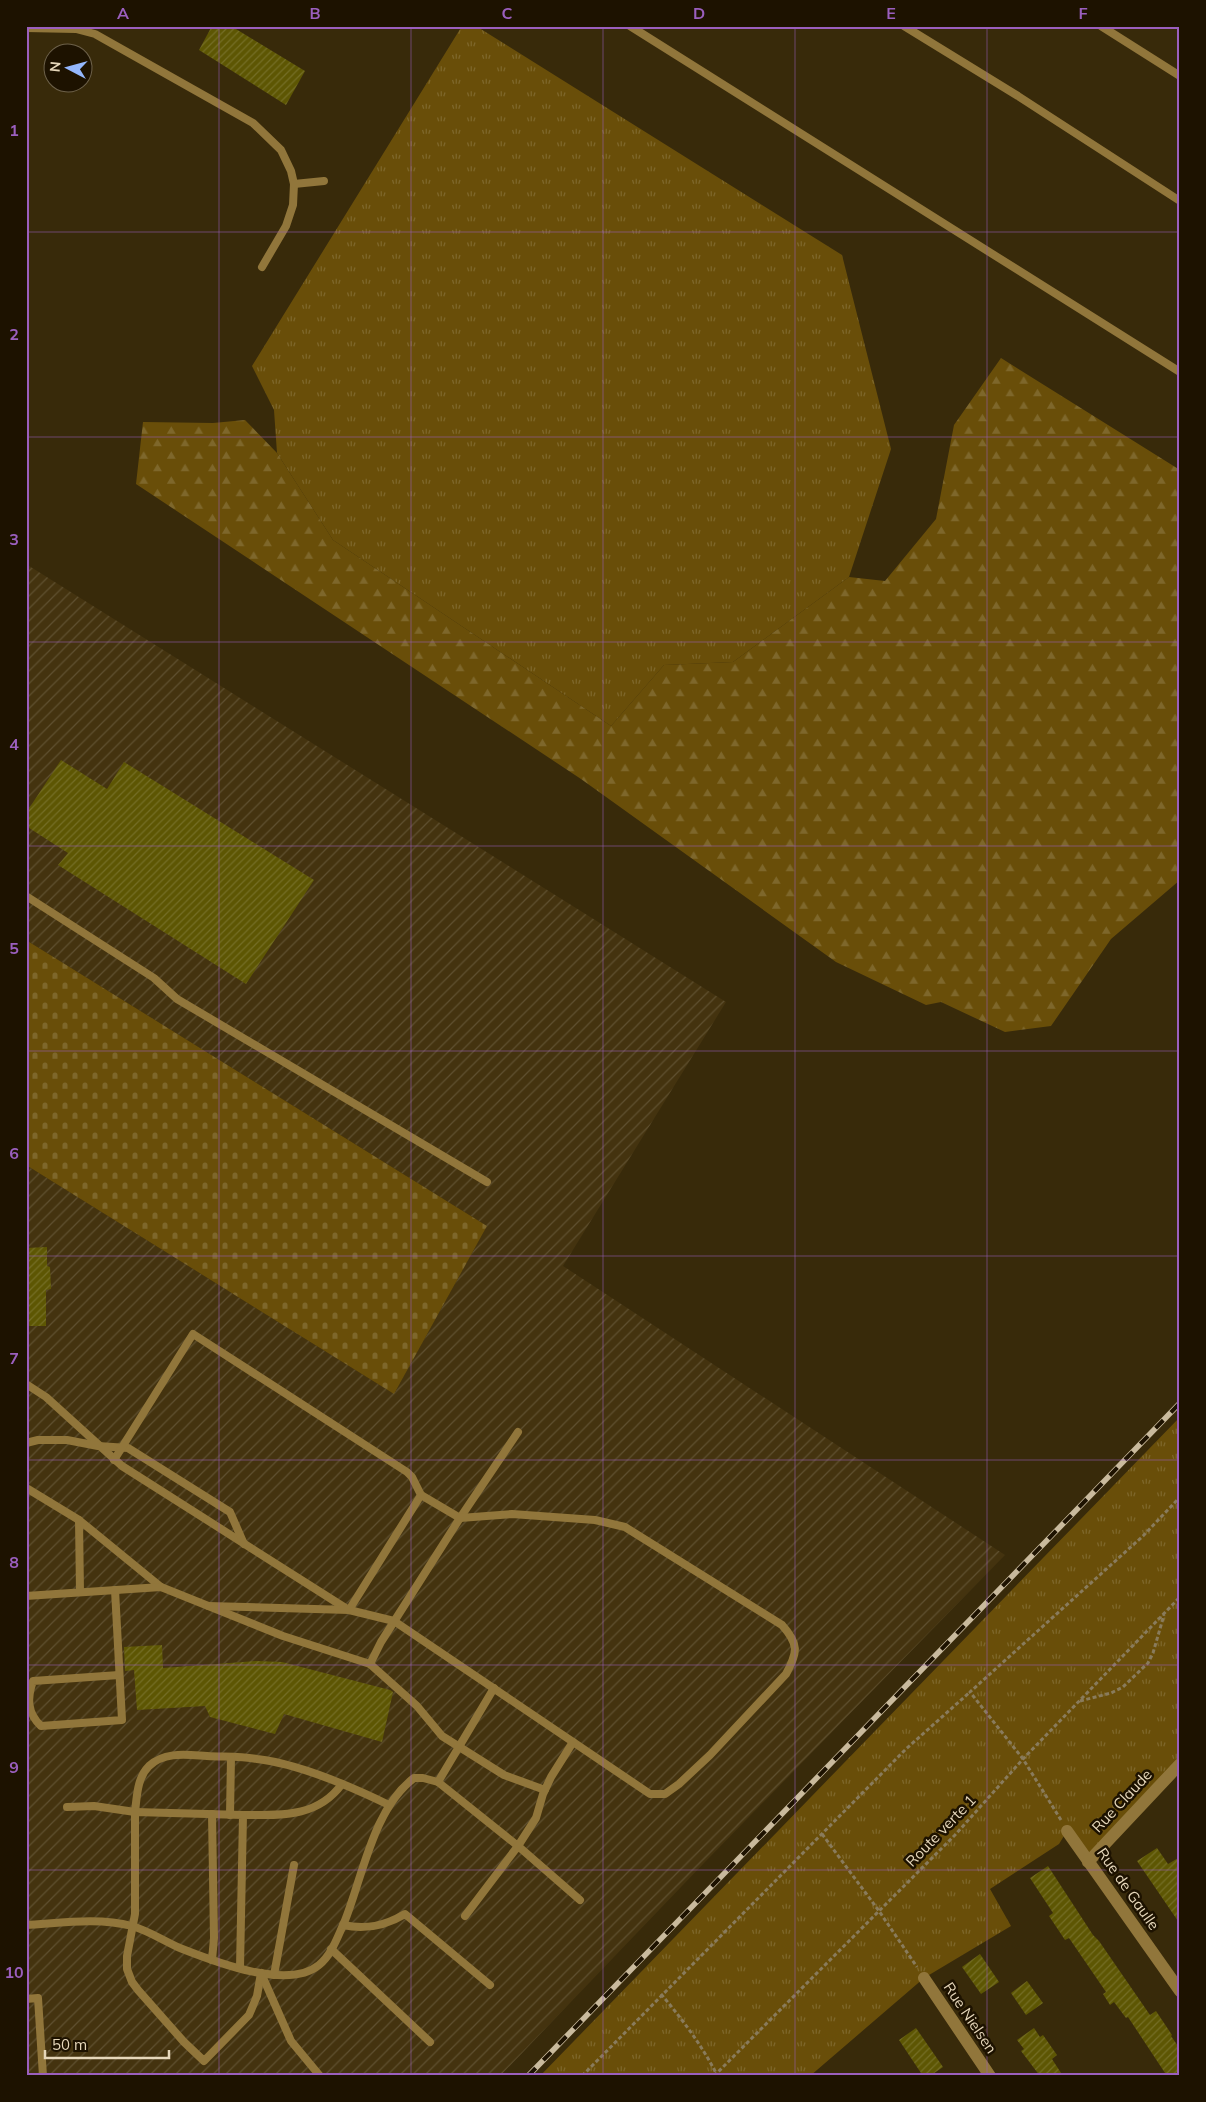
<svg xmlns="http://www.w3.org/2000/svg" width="1206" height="2102" font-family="Mulish,sans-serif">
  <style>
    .industrial { fill: url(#industrial-furrows) }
    .grass { fill: url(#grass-tufts) }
    .forest { fill: url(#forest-firs) }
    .cemetery { fill: url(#cemetery-stones) }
    .building { fill: url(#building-hatch) }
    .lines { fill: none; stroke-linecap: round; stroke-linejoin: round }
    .path { stroke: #897b5c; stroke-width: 3; stroke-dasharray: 4 2.5; stroke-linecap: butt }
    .lane { stroke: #91763b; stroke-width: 8 }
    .street { stroke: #91763b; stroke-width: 12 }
    .rail-casing { stroke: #c9ba9d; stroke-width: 5.5 }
    .rail { stroke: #1d1200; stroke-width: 4; stroke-dasharray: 11; stroke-linecap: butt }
    .grid { fill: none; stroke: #9b5fbe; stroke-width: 1; stroke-opacity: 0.55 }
    .labels { text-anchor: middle; stroke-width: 5; stroke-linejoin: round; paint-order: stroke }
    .street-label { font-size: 15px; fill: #e6d7ba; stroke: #1d1200 }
    .neatline { fill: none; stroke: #9b5fbe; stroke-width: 2 }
    .grid-label { font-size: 16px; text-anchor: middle; font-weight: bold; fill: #9b5fbe }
  </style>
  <defs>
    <pattern id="industrial-furrows" width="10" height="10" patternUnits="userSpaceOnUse" patternTransform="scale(1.25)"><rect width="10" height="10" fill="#44330f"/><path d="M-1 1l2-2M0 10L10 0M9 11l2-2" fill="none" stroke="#5f5030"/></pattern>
    <pattern id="grass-tufts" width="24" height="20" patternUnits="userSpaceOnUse" patternTransform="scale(1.25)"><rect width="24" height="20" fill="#694e09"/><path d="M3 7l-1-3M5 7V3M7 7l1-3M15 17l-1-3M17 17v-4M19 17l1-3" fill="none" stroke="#7e672b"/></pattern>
    <pattern id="forest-firs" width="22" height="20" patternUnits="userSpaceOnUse" patternTransform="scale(1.25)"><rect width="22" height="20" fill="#694e09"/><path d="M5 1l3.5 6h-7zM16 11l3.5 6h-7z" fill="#7e672b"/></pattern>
    <pattern id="cemetery-stones" width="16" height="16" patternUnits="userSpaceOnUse" patternTransform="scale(1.25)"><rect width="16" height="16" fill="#694e09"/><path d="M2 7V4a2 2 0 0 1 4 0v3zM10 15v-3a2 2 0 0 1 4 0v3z" fill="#7e672b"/></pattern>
    <pattern id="building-hatch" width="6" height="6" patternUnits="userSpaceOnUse" patternTransform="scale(1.25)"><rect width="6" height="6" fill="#5d5603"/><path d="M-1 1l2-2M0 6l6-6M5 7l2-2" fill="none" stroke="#746e26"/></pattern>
  </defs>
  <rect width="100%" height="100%" fill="#382a0a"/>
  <polygon class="industrial" points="26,564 726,1002 563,1266 1005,1555 704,1863 500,2076 26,2076 26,1165 394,1394 487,1226 26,940"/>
  <g class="grass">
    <polygon points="462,26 476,26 842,255 891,449 849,577 733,662 664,665 611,726 333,540 277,453 274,410 252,366"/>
    <polygon points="1180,1417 1180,1764 1088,1862 1067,1831 1059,1844 990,1889 1011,1926 924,1978 810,2076 540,2076"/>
  </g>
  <polygon class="forest" points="1001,358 1180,470 1180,880 1111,939 1051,1026 1005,1032 941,1002 926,1005 836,962 581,779 136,484 143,422 213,423 245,420 277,453 333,540 611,726 664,665 733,662 849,577 885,581 936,519 954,425"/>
  <polygon class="cemetery" points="26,940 487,1226 394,1394 26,1165"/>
  <g class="building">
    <polygon points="212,26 231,26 305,71 286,105 199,50"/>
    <polygon points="61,760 107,789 124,762 314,880 246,984 58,865 68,853 26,826 26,813"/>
    <polygon points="47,1247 47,1266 50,1267 51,1289 46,1290 46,1326 26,1326 26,1248"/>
    <polygon points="162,1645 163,1668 256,1661 282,1662 390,1690 393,1692 382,1742 284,1714 275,1734 210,1717 205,1706 137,1710 134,1670 125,1671 124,1647"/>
    <polygon points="1157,1848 1168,1864 1180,1857 1180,1924 1137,1861"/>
    <polygon points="1048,1866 1093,1935 1099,1941 1150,2015 1156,2011 1172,2035 1171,2036 1180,2049 1180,2076 1167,2076 1128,2017 1126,2018 1114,2002 1110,2005 1103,1994 1106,1992 1069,1938 1065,1940 1049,1916 1053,1913 1030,1878"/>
    <polygon points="980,1954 999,1982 981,1994 962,1967"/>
    <polygon points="1027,1981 1043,2003 1026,2015 1011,1993"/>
    <polygon points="916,2028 943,2067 930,2076 923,2076 899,2040"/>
    <polygon points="1034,2028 1040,2037 1043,2035 1057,2055 1052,2059 1063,2076 1040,2076 1021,2051 1024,2049 1017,2040"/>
  </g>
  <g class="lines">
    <g class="path">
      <polyline points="1080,1701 1111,1693 1123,1687 1148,1663 1153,1653 1164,1615"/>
      <polyline points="1061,1820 1023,1759 970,1692 1143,1536 1180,1497"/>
      <polyline points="822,1834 879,1911 917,1967"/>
      <polyline points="1111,1863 1112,1864"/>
      <path d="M661 1994C682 2019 701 2044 716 2073"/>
      <polyline points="582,2076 906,1749 970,1692"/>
      <polyline points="714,2076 955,1835 1023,1759 1180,1597"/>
    </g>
    <g class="lane">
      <polyline points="630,26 1180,372"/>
      <polyline points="904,26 1018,96 1180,201"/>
      <polyline points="1101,26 1180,76"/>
      <polyline points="26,28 76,29 95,34 253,123 281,150 291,171 294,184 293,205 286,226 262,267"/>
      <polyline points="294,184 324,181"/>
      <polyline points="26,896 154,978 177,999 487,1182"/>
      <polyline points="26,1384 46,1397 122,1466 347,1609"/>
      <polyline points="26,1443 38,1440 67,1440 98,1446 128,1448 230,1512 244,1544"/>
      <polyline points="114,1460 193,1334 407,1472 412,1477 421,1495 349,1610"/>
      <polyline points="28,1489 79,1520"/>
      <path d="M115 1590 122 1720 41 1726C27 1713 27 1698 33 1681L119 1675"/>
      <polyline points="80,1592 79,1520 161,1587"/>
      <polyline points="26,1596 161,1587 283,1636 370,1664 381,1642 460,1518 518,1432"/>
      <path d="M208 1606 349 1610 394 1621 650 1794H665L679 1784 710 1755 786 1674C798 1652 799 1644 782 1625L625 1527 595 1520 512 1514 460 1518 421 1495"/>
      <polyline points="370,1664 417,1706 442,1736 504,1775 545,1790"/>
      <polyline points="494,1688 438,1782 518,1846 536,1818 543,1794 551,1777 573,1742"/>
      <path d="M67 1807 94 1806 135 1812C137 1796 137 1778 149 1766 165 1751 188 1755 207 1756 223 1757 240 1756 257 1759 300 1764 350 1786 389 1805"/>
      <polyline points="212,1814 214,1938 212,1960"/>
      <polyline points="230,1815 231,1757"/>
      <path d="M243 1815C281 1815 317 1818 342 1784"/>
      <polyline points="465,1916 518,1846 580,1900"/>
      <path d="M26 1925C61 1923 98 1917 132 1926 149 1931 164 1941 180 1948 213 1961 288 1991 319 1965 332 1954 337 1938 344 1923 363 1876 373 1809 414 1778H423L438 1782"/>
      <path d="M343 1925C366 1930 385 1926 405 1914L490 1985"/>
      <polyline points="331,1949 430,2042"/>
      <polyline points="240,1968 243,1815 135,1812 135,1914 127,1956 127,1969 132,1982 138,1990 184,2042 204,2061 249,2015 257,1996 261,1973"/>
      <polyline points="261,1973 291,2041 320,2076"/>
      <polyline points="274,1975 294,1865"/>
      <polyline points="26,1999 38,1998 43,2076"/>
    </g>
    <g class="street">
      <polyline points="1067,1831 1180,1991"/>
      <polyline points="1088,1862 1180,1764"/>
      <polyline points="924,1978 990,2076"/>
    </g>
    <defs>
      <polyline id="rail" points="528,2076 1180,1403"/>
    </defs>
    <use href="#rail" class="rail-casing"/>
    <use href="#rail" class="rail"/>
  </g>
  <path class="grid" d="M219 26V2076M411 26V2076M603 26V2076M795 26V2076M987 26V2076M26 232H1180M26 437H1180M26 642H1180M26 846H1180M26 1051H1180M26 1256H1180M26 1460H1180M26 1665H1180M26 1870H1180"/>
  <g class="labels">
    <g class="street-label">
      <text transform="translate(1122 1801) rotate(-47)" y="5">Rue Claude</text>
      <text transform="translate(941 1831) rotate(-46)" y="5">Route verte 1</text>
      <text transform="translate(1128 1889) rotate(55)" y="5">Rue de Gaulle</text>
      <text transform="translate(970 2018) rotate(56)" y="5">Rue Nielsen</text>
    </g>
  </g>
  <rect width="1206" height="2102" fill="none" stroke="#1d1200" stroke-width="55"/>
  <g transform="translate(68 68) rotate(276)"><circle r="24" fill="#1d1200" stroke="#6d614a"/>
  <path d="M0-4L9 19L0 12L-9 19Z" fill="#94b7fd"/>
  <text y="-8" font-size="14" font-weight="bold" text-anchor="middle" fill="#e6d7ba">N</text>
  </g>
  <path d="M45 2050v8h124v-8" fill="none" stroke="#e6d7ba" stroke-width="2.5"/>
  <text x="52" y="2050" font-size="15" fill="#e6d7ba" stroke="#1d1200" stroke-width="4" paint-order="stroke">50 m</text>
  <rect x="28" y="28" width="1150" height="2046" class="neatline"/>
  <g class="grid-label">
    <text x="123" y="19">A</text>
    <text x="315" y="19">B</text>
    <text x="507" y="19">C</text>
    <text x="699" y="19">D</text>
    <text x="891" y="19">E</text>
    <text x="1083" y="19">F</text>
    <text x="14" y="136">1</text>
    <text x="14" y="340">2</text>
    <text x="14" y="545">3</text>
    <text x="14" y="750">4</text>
    <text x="14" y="954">5</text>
    <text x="14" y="1159">6</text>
    <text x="14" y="1364">7</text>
    <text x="14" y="1568">8</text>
    <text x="14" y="1773">9</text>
    <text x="14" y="1978">10</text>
  </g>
</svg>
